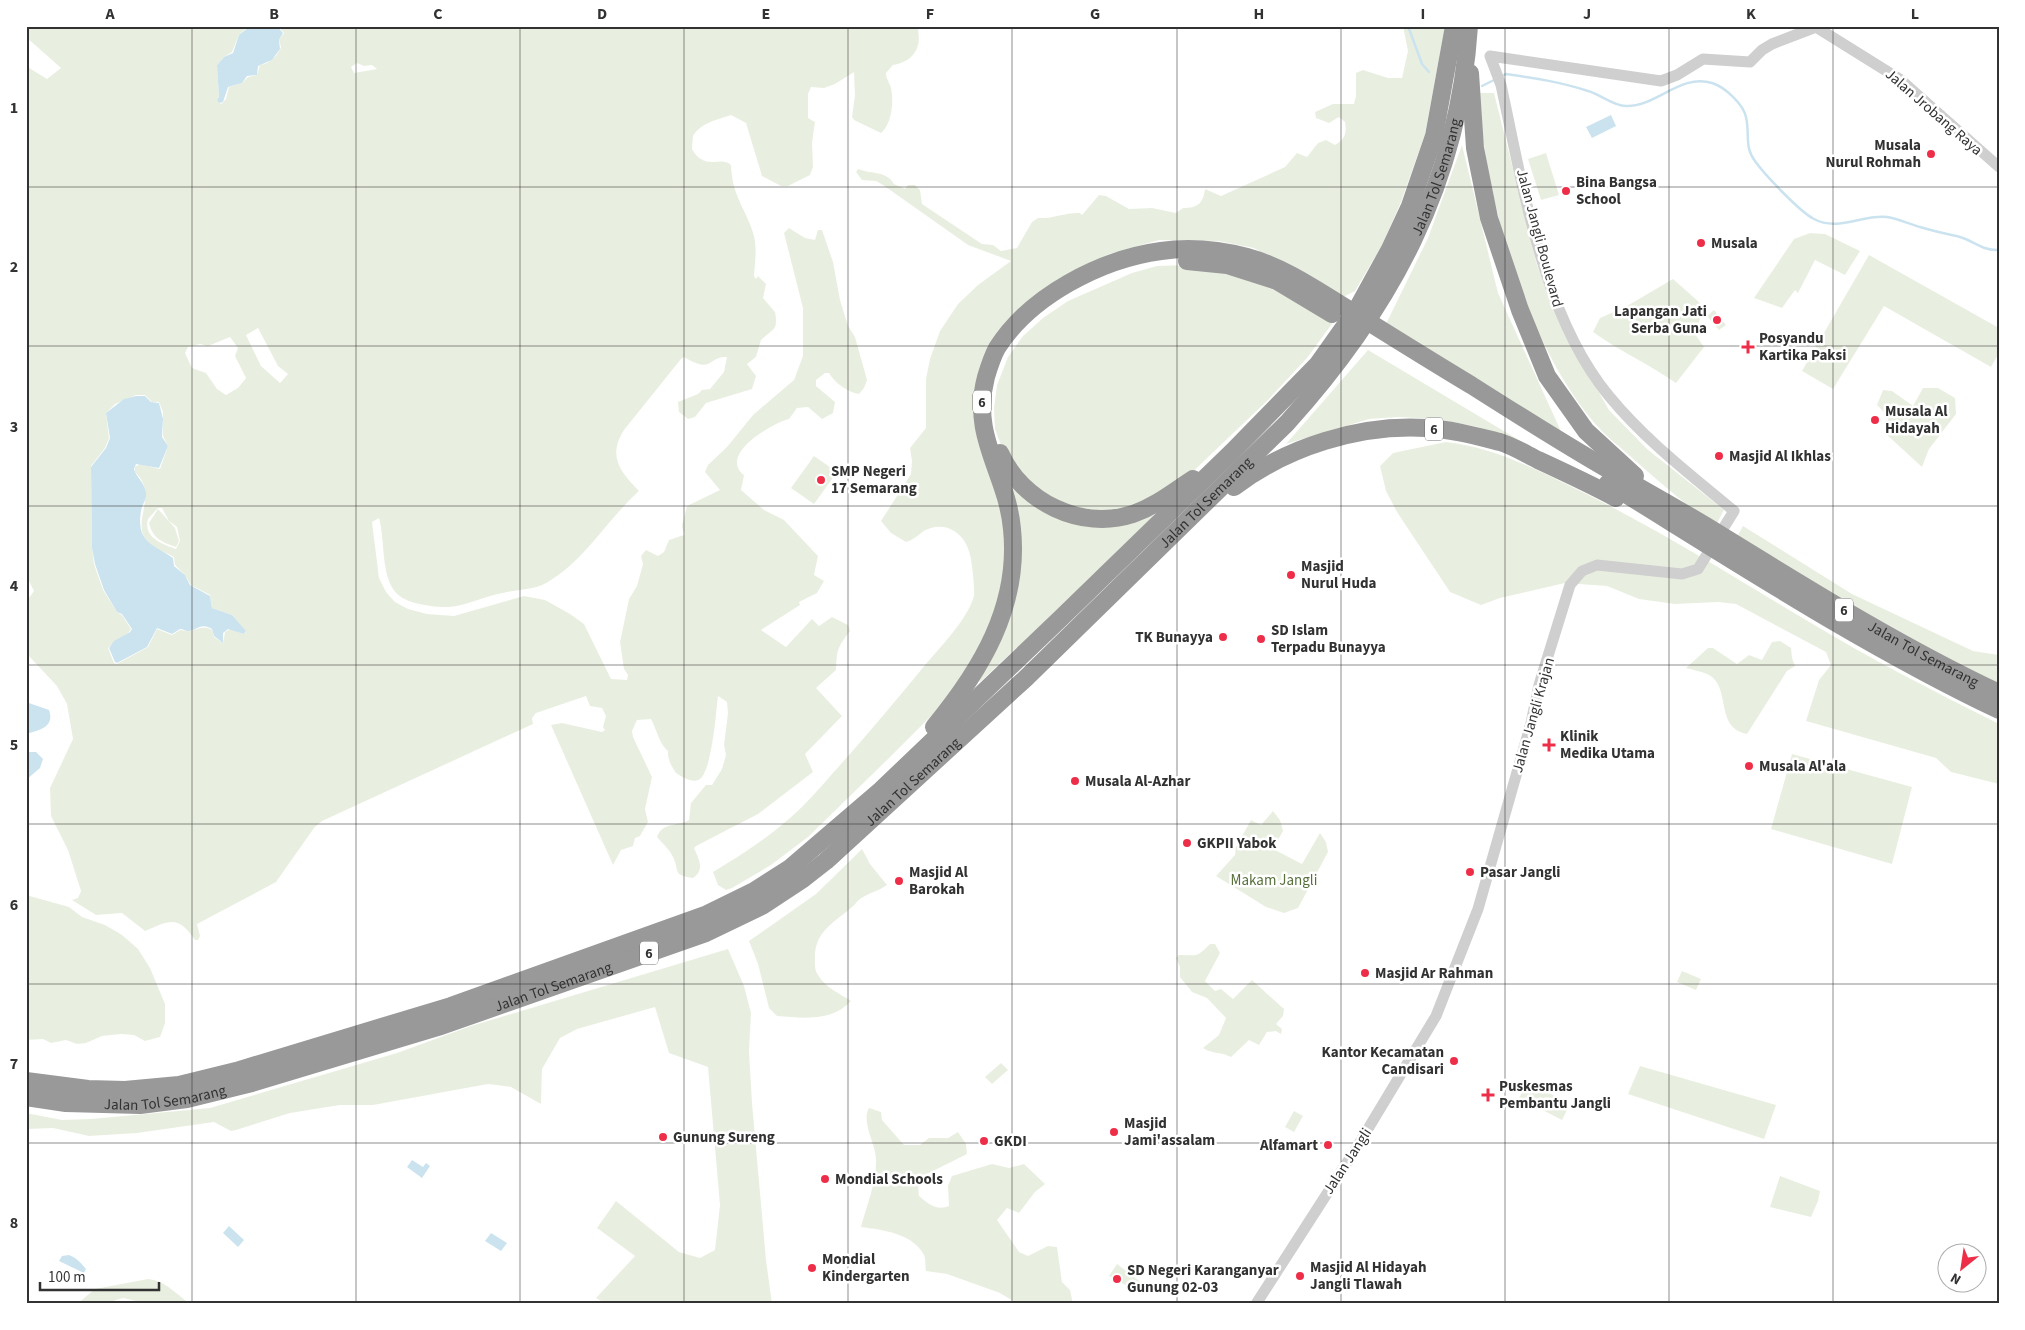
<svg xmlns="http://www.w3.org/2000/svg" width="2025" height="1330" font-family="'Source Sans 3',sans-serif">
  <style>
    .green { fill: #e9efe0; fill-rule: evenodd }
    .water { fill: #cbe3ef }
    .lines { fill: none; stroke-linecap: round; stroke-linejoin: round }
    .stream { stroke: #cbe3ef; stroke-width: 2.5 }
    .tertiary { stroke: #cfcfcf; stroke-width: 11 }
    .motorway { stroke: #999; stroke-width: 18 }
    .grid { fill: none; stroke: #323232; stroke-width: 1; stroke-opacity: 0.55 }
    .poi-dot { fill: #ee2e48; stroke: #fff; stroke-width: 2 }
    .labels { text-anchor: middle; stroke-width: 5; stroke-linejoin: round; paint-order: stroke }
    .shield { fill: #fff; stroke: #707070; stroke-width: 1 }
    .shield-label { font-size: 14px; font-weight: bold; fill: #323232 }
    .street-label { font-size: 15px; fill: #323232; stroke: #fff }
    .poi-label { font-size: 15px; font-weight: bold; fill: #323232; stroke: #fff; text-anchor: start }
    .park-label { font-size: 15px; fill: #57703c; stroke: #fff }
    .neatline { fill: none; stroke: #323232; stroke-width: 2 }
    .grid-label { font-size: 16px; text-anchor: middle; font-weight: bold; fill: #323232 }
  </style>
  <rect width="100%" height="100%" fill="#fff"/>
  <g class="green">
    <path d="M26 26H248L239 35 232 52 224 57 217 65 219 97 217 100 221 104 226 99 229 87 242 83 248 77 257 75 260 65C270 64 278 55 281 47L279 40 284 33 278 26H922L918 30C922 49 912 62 893 65L886 73C886 79 890 83 891 88 894 101 892 124 881 133L854 120 852 117 855 95 854 72 835 84 824 88 811 87 808 94V118L815 122 812 143 813 167 810 175 788 186H781L762 176 746 123 731 115C717 120 702 122 693 136L692 149C705 172 721 155 731 165 732 197 747 210 754 236 757 249 755 263 754 276L756 279 758 276 766 284 763 298 775 312C779 331 772 329 761 340L756 357 747 364 756 376 752 389 706 403 695 417 688 419 679 412 678 402 698 394 702 390 710 389 724 372 727 357C707 356 714 375 684 357L681 359 624 430C607 457 621 472 639 491 607 520 586 559 548 582 535 590 521 589 507 592 467 600 460 614 415 603 407 601 397 596 393 589 381 569 385 541 379 518L372 522 379 578 386 592 395 602 408 609 427 614 454 616 524 596 545 600 570 614 584 624 611 679 627 680 628 675 624 669 620 642 629 599 637 586 643 564 641 556 646 550 658 556 664 552 669 540 684 535 682 526 687 506 720 490 705 472 708 465 727 447 753 415 794 380 803 356V308L784 233 789 228 805 238 815 240 818 230H822L833 262 840 300 848 326 855 337 867 380 864 388 859 394C847 392 835 383 829 373H825L816 380V386L835 402 833 413 822 419 808 407 797 408 789 419C772 423 718 455 744 475L741 490 764 510 784 520 818 556 814 575 824 581 817 593 799 602 800 605 761 630 786 647 812 619 819 626 832 617 848 625 850 631C837 648 837 650 836 670L816 688 842 716 805 754 813 772 758 814 696 846 694 848C699 859 705 870 693 878 672 875 680 872 673 857 670 850 662 843 657 837 663 821 678 827 689 820L691 803 706 785H712L722 769 726 755 724 745 728 713 727 702 718 696C716 712 712 770 700 779 693 784 682 777 676 773 672 767 667 759 668 751 659 744 657 730 651 719L637 720 632 731 633 737 652 777 645 809 648 822 640 836 635 838 633 846 621 850 613 865 551 725 562 723 602 732 605 730 603 727 606 716 602 708 590 706 586 696 536 713 532 718 533 724 322 821 314 828 276 882 197 924 200 936 198 940H195C178 915 170 920 145 931L122 913 96 915 72 900 78 898 81 891 68 850 51 816 50 788 73 739 67 704 57 686 26 653V602L34 591 26 575V223L29 219 26 217V66L47 79 61 68 26 37ZM357 63 364 66 372 65 377 69 354 73 351 67ZM258 328 278 366 288 374 280 383 261 366 246 335ZM230 337 238 348 235 356 246 378 238 388 226 395 217 389 206 373 192 368 185 353 188 347 200 344 208 346ZM136 395H145L152 402H159L163 412V436L168 446 160 469 140 464 135 467V472C161 497 127 523 150 545 156 551 166 552 174 557L175 565 185 575 191 585 210 595 212 608 232 615 246 632 244 634 230 629 225 632 223 643 214 637 212 630C202 624 197 631 188 631 186 631 183 630 180 630L172 635 157 629 148 647 117 664 114 663 108 648C116 639 127 637 131 629L122 615 117 612 103 590 94 564 92 548 91 466 105 448 109 438 106 413 115 404ZM158 508H162L169 521 177 527 180 541 176 549C163 544 143 538 148 519Z"/>
    <path d="M1403 26H1445L1425 134 1401 202 1382 245 1355 291 1345 296H1337L1254 248 1218 241 1159 240 1109 254 1063 277 1023 305 975 419 976 433 992 475 1005 528V558L997 611 985 640 946 701 887 760 808 837 771 865 732 888 726 890 718 885 713 872C740 856 766 839 790 818 805 805 819 789 832 774 863 740 892 705 921 670 937 650 967 621 974 596 975 590 972 562 970 555 966 536 949 521 928 529 920 532 915 540 906 542L891 533 881 521 911 474 912 461 910 448 926 428V379L930 359 940 331 958 304 978 285 1011 261 968 245 883 185 876 181 862 180 856 172 858 169C871 174 887 171 894 184L905 189 908 185H915L920 190 922 204 982 244 993 245 1001 251 1017 248 1032 222 1038 218C1052 219 1066 212 1080 213L1082 215 1099 195 1106 196 1129 209 1152 208 1176 213 1183 208C1197 208 1203 204 1205 189L1221 196 1285 167 1297 153 1307 157 1318 143 1326 140 1335 145C1345 139 1347 134 1345 122L1339 117 1329 123 1316 118 1315 112 1333 104H1354L1356 96V73L1363 70 1388 78H1402L1408 51Z"/>
    <path d="M1479 93H1494L1537 265 1557 316 1584 366 1609 410 1647 449 1724 510 1715 527C1685 504 1658 481 1630 456 1620 447 1608 438 1599 428 1528 350 1484 198 1479 93Z"/>
    <polygon points="1462,145 1498,293 1564,438 1385,326 1428,238"/>
    <polygon points="1546,153 1559,195 1541,200 1528,159"/>
    <polygon points="1810,233 1825,234 1860,251 1845,275 1815,260 1798,293 1795,290 1782,308 1754,298 1794,239"/>
    <polygon points="1869,255 1999,328 1999,353 1991,367 1884,306 1833,389 1802,371"/>
    <polygon points="1187,265 1226,269 1275,285 1334,321 1307,358 1268,400 1183,481 1130,510 1080,512 1042,497 1004,453 995,429 994,408 997,385 1008,357 1023,336 1043,318 1068,301 1132,273 1157,266"/>
    <path d="M1673 279 1700 303V319L1695 334 1704 347 1676 383C1649 364 1619 351 1593 332L1600 318 1627 306Z"/>
    <polygon points="1714,310 1726,325 1719,330 1707,316"/>
    <polygon points="1368,350 1554,461 1478,427 1437,419 1399,417 1369,419 1286,444"/>
    <path d="M1923 388H1938L1955 398 1956 414 1929 449 1922 467 1886 434C1892 420 1887 415 1877 405L1883 390 1892 391 1913 406Z"/>
    <path d="M1446 442C1490 447 1527 465 1566 484 1650 524 1727 573 1806 620 1869 658 1933 691 1999 724V784L1951 772 1936 758 1806 721 1819 680 1831 665 1826 652 1736 604 1718 602 1675 604 1639 599 1607 586 1565 583 1500 598 1481 605 1450 592 1397 512 1386 491 1380 466 1393 453Z"/>
    <polygon points="814,456 837,472 814,504 791,488"/>
    <polygon points="1000,469 1039,508 1113,526 1159,514 980,682 977,678 989,663 1008,620"/>
    <path d="M158 509 175 528 179 541 176 547C162 542 153 539 149 523Z"/>
    <path d="M1743 526 1852 594 1973 651 1999 655V683C1907 642 1823 588 1737 537Z"/>
    <path d="M1780 641 1791 648 1792 658 1795 666 1787 671 1747 734C1716 728 1730 692 1712 677 1706 672 1693 670 1686 668L1708 648H1713L1737 664 1749 655 1762 660 1772 642Z"/>
    <polygon points="1792,754 1912,787 1892,864 1771,829"/>
    <polygon points="1273,811 1280,820 1283,831 1273,849 1302,864 1320,833 1326,842 1328,852 1298,908 1284,913 1266,907 1216,876 1235,855 1236,847 1251,820 1261,825"/>
    <path d="M862 849 870 864 887 885C879 891 868 893 860 899 857 901 855 905 852 907 835 922 815 931 815 957 815 964 814 969 818 975 825 987 840 994 851 1001 832 1022 802 1018 777 1016L769 1008 758 964 749 941 816 894Z"/>
    <polygon points="26,895 69,907 82,917 105,925 122,935 138,949 150,968 165,1004 165,1023 160,1037 145,1041 134,1035 121,1034 102,1036 86,1043 77,1044 66,1040 51,1043 43,1039 26,1040"/>
    <path d="M1210 944H1215L1220 953 1205 981 1215 991 1221 989 1233 999 1252 980 1284 1009 1283 1016 1276 1024 1282 1029 1281 1034 1276 1031 1267 1032 1259 1045 1249 1040 1231 1057C1222 1052 1212 1054 1203 1048L1219 1035 1226 1018 1207 998 1192 992 1180 977V967L1176 958 1179 955C1198 955 1196 958 1210 944Z"/>
    <polygon points="728,949 744,986 751,1013 749,1051 752,1103 766,1260 772,1304 606,1304 596,1298 635,1256 597,1228 616,1201 679,1252 700,1258 715,1250 720,1205 708,1067 669,1053 655,1007 577,1029 560,1038 542,1069 541,1104 511,1087 488,1084 373,1105 340,1105 290,1113 236,1130 231,1131 214,1122 137,1133 89,1136 53,1128 28,1129 26,1138 26,1113 62,1120 91,1119 210,1108 397,1053 471,1026"/>
    <polygon points="1682,971 1701,979 1696,990 1677,982"/>
    <polygon points="1001,1063 1008,1070 992,1084 985,1077"/>
    <polygon points="1640,1066 1776,1105 1764,1139 1628,1094"/>
    <polygon points="1528,1082 1570,1104 1562,1120 1519,1098"/>
    <path d="M869 1108 881 1112 882 1120 904 1145H920L929 1138H948L958 1132 966 1144 967 1154 923 1176 918 1185 919 1196C929 1204 936 1211 949 1206L948 1186 952 1176 992 1164 1009 1168 1024 1164 1045 1184 1035 1192 1019 1213 1007 1208 997 1220 1019 1252 1028 1256 1048 1246 1057 1247 1062 1282 1070 1290 1073 1304H1018L1000 1293 947 1274 926 1271C925 1266 926 1259 924 1255 912 1233 883 1230 861 1227 867 1204 877 1182 876 1158 875 1143 861 1121 869 1108Z"/>
    <polygon points="1294,1111 1303,1116 1294,1132 1285,1127"/>
    <polygon points="1780,1176 1820,1191 1818,1201 1811,1217 1770,1207"/>
    <polygon points="1117,1264 1143,1284 1138,1292 1109,1276"/>
    <path d="M148 1279C167 1281 176 1295 191 1304H149L123 1298 103 1304H77L95 1289Z"/>
  </g>
  <g class="water">
    <polygon points="250,26 277,26 283,33 279,40 280,49 272,60 258,66 257,75 247,76 242,83 228,87 223,102 219,103 217,100 219,97 217,65 224,57 233,53 239,35"/>
    <polygon points="1611,115 1616,126 1592,138 1586,127"/>
    <path d="M136 396H145L151 402 159 403 163 419 162 437 168 446 159 468 136 464 134 469C136 477 145 483 146 493 147 499 142 505 141 511 136 543 153 544 173 558L174 566 185 575 190 585 210 596 212 608 232 615 246 631 244 634 228 629 223 633V643L214 636 212 629C200 622 197 631 188 631 186 631 183 629 180 629L172 634 157 628 147 647 117 663 115 662 109 648 114 641 130 632 132 629 122 614 117 612 104 590 95 564 92 548 91 467 106 448 110 438 106 413 124 399Z"/>
    <path d="M26 702 49 710C55 727 40 730 26 734Z"/>
    <polygon points="27,752 36,752 43,759 40,768 26,780"/>
    <polygon points="412,1160 423,1167 426,1163 430,1166 422,1178 407,1167"/>
    <polygon points="229,1226 244,1240 238,1247 223,1233"/>
    <polygon points="491,1233 507,1243 501,1251 485,1241"/>
    <path d="M69 1255C77 1258 81 1263 86 1269L84 1273 59 1261 62 1256Z"/>
  </g>
  <g class="lines">
    <g class="stream">
      <polyline points="1408,26 1422,64 1429,72"/>
      <path d="M1500 77 1506 74C1534 78 1561 82 1588 91 1600 94 1613 106 1626 106 1656 107 1681 73 1712 83 1725 87 1743 104 1746 117 1750 133 1744 147 1755 161 1764 174 1800 212 1814 219 1838 232 1863 214 1887 217 1899 219 1909 224 1920 227 1933 231 1947 234 1960 237 1974 241 1983 251 1999 250"/>
      <polyline points="1482,86 1496,79"/>
    </g>
    <path class="tertiary" d="M1256 1304 1357 1147 1436 1016 1478 909 1531 723 1539 685 1570 585 1582 571 1597 565 1682 574 1698 569 1734 511C1691 475 1645 440 1609 396 1542 315 1523 185 1501 85L1490 56 1661 81 1677 75 1703 59 1750 62 1762 50 1772 44 1816 27 1901 80 1999 167"/>
    <g class="motorway">
      <polyline points="1470,73 1475,148 1489,218 1520,310 1547,376 1586,431 1635,476"/>
      <polyline points="1187,261 1227,265 1277,281 1332,314"/>
      <path d="M1000 453C1022 502 1081 531 1133 514 1156 506 1173 492 1193 479"/>
      <path d="M1608 483C1736 562 1863 645 1999 710"/>
      <path d="M1234 487C1287 447 1359 424 1426 428 1450 429 1476 436 1500 442 1513 446 1526 454 1538 460 1564 472 1590 484 1616 498"/>
      <path id="s1" d="M934 727C981 670 1020 606 1012 529 1007 473 970 437 986 377 989 367 992 357 997 348 1030 296 1101 259 1161 251 1189 247 1220 250 1247 257 1284 267 1318 291 1351 311 1391 336 1431 361 1471 385 1515 413 1559 441 1604 467 1638 487 1673 506 1706 526 1802 585 1897 645 1999 693"/>
      <polyline points="26,1081 88,1089 125,1090 179,1085 236,1071 451,1006 705,915 754,891 790,868 881,790 1061,618 1232,452 1318,364 1357,309 1390,249 1410,206 1434,136 1454,26"/>
      <path id="s2" d="M26 1097 66 1103 140 1105 187 1099 252 1083 438 1027 706 933 762 906 803 879 826 861 1026 678 1287 423C1390 309 1459 183 1469 26"/>
    </g>
  </g>
  <path class="grid" d="M192 26V1304M356 26V1304M520 26V1304M684 26V1304M848 26V1304M1012 26V1304M1177 26V1304M1341 26V1304M1505 26V1304M1669 26V1304M1833 26V1304M26 187H1999M26 346H1999M26 506H1999M26 665H1999M26 824H1999M26 984H1999M26 1143H1999"/>
  <g class="poi-dot">
    <circle cx="1931" cy="154" r="5"/>
    <circle cx="1566" cy="191" r="5"/>
    <circle cx="1701" cy="243" r="5"/>
    <circle cx="1717" cy="320" r="5"/>
    <path d="M1745.5 339.5h5v5h5v5h-5v5h-5v-5h-5v-5h5z"/>
    <circle cx="1875" cy="420" r="5"/>
    <circle cx="1719" cy="456" r="5"/>
    <circle cx="821" cy="480" r="5"/>
    <circle cx="1291" cy="575" r="5"/>
    <circle cx="1223" cy="637" r="5"/>
    <circle cx="1261" cy="639" r="5"/>
    <path d="M1546.5 737.5h5v5h5v5h-5v5h-5v-5h-5v-5h5z"/>
    <circle cx="1749" cy="766" r="5"/>
    <circle cx="1075" cy="781" r="5"/>
    <circle cx="1187" cy="843" r="5"/>
    <circle cx="1470" cy="872" r="5"/>
    <circle cx="899" cy="881" r="5"/>
    <circle cx="1365" cy="973" r="5"/>
    <circle cx="1454" cy="1061" r="5"/>
    <path d="M1485.5 1087.5h5v5h5v5h-5v5h-5v-5h-5v-5h5z"/>
    <circle cx="1114" cy="1132" r="5"/>
    <circle cx="663" cy="1137" r="5"/>
    <circle cx="984" cy="1141" r="5"/>
    <circle cx="1328" cy="1145" r="5"/>
    <circle cx="825" cy="1179" r="5"/>
    <circle cx="812" cy="1268" r="5"/>
    <circle cx="1300" cy="1276" r="5"/>
    <circle cx="1117" cy="1279" r="5"/>
  </g>
  <g class="labels">
    <g class="shield">
      <rect x="973" y="390.5" width="18" height="23" rx="4"/>
      <rect x="1425" y="417.5" width="18" height="23" rx="4"/>
      <rect x="1835" y="598.5" width="18" height="23" rx="4"/>
      <rect x="640" y="941.5" width="18" height="23" rx="4"/>
    </g>
    <g class="shield-label">
      <text x="982" y="407">6</text>
      <text x="1434" y="434">6</text>
      <text x="1844" y="615">6</text>
      <text x="649" y="958">6</text>
    </g>
    <g class="street-label">
      <text transform="translate(1934 112) rotate(41)" y="5">Jalan Jrobang Raya</text>
      <text dy="5" stroke="none"><textPath href="#s2" startOffset="1774">Jalan Tol Semarang</textPath></text>
      <text transform="translate(1540 238) rotate(75)" y="5">Jalan Jangli Boulevard</text>
      <text dy="5" stroke="none"><textPath href="#s2" startOffset="1370">Jalan Tol Semarang</textPath></text>
      <text dy="5" stroke="none"><textPath href="#s1" startOffset="1474">Jalan Tol Semarang</textPath></text>
      <text transform="translate(1533 715) rotate(-74)" y="5">Jalan Jangli Krajan</text>
      <text dy="5" stroke="none"><textPath href="#s2" startOffset="965">Jalan Tol Semarang</textPath></text>
      <text dy="5" stroke="none"><textPath href="#s2" startOffset="545">Jalan Tol Semarang</textPath></text>
      <text dy="5" stroke="none"><textPath href="#s2" startOffset="140">Jalan Tol Semarang</textPath></text>
      <text transform="translate(1347 1161) rotate(-57)" y="5">Jalan Jangli</text>
    </g>
    <g class="poi-label">
      <text x="1921" y="150" text-anchor="end">Musala<tspan x="1921" dy="17">Nurul Rohmah</tspan></text>
      <text x="1576" y="187">Bina Bangsa<tspan x="1576" dy="17">School</tspan></text>
      <text x="1711" y="248">Musala</text>
      <text x="1707" y="316" text-anchor="end">Lapangan Jati<tspan x="1707" dy="17">Serba Guna</tspan></text>
      <text x="1759" y="343">Posyandu<tspan x="1759" dy="17">Kartika Paksi</tspan></text>
      <text x="1885" y="416">Musala Al<tspan x="1885" dy="17">Hidayah</tspan></text>
      <text x="1729" y="461">Masjid Al Ikhlas</text>
      <text x="831" y="476">SMP Negeri<tspan x="831" dy="17">17 Semarang</tspan></text>
      <text x="1301" y="571">Masjid<tspan x="1301" dy="17">Nurul Huda</tspan></text>
      <text x="1271" y="635">SD Islam<tspan x="1271" dy="17">Terpadu Bunayya</tspan></text>
      <text x="1213" y="642" text-anchor="end">TK Bunayya</text>
      <text x="1560" y="741">Klinik<tspan x="1560" dy="17">Medika Utama</tspan></text>
      <text x="1759" y="771">Musala Al'ala</text>
      <text x="1085" y="786">Musala Al-Azhar</text>
      <text x="1197" y="848">GKPII Yabok</text>
      <text x="909" y="877">Masjid Al<tspan x="909" dy="17">Barokah</tspan></text>
      <text x="1480" y="877">Pasar Jangli</text>
      <text x="1375" y="978">Masjid Ar Rahman</text>
      <text x="1444" y="1057" text-anchor="end">Kantor Kecamatan<tspan x="1444" dy="17">Candisari</tspan></text>
      <text x="1499" y="1091">Puskesmas<tspan x="1499" dy="17">Pembantu Jangli</tspan></text>
      <text x="1124" y="1128">Masjid<tspan x="1124" dy="17">Jami'assalam</tspan></text>
      <text x="673" y="1142">Gunung Sureng</text>
      <text x="994" y="1146">GKDI</text>
      <text x="1318" y="1150" text-anchor="end">Alfamart</text>
      <text x="835" y="1184">Mondial Schools</text>
      <text x="822" y="1264">Mondial<tspan x="822" dy="17">Kindergarten</tspan></text>
      <text x="1310" y="1272">Masjid Al Hidayah<tspan x="1310" dy="17">Jangli Tlawah</tspan></text>
      <text x="1127" y="1275">SD Negeri Karanganyar<tspan x="1127" dy="17">Gunung 02-03</tspan></text>
    </g>
    <g class="park-label">
      <text x="1274" y="885">Makam Jangli</text>
    </g>
  </g>
  <rect width="2025" height="1330" fill="none" stroke="#ffffff" stroke-width="55"/>
  <g transform="translate(1962 1268) rotate(210)"><circle r="24" fill="#ffffff" stroke="#adadad"/>
  <path d="M0-4L9 19L0 12L-9 19Z" fill="#ee2e48"/>
  <text y="-8" font-size="14" font-weight="bold" text-anchor="middle" fill="#323232">N</text>
  </g>
  <path d="M40 1282v8h119v-8" fill="none" stroke="#323232" stroke-width="2.5"/>
  <text x="48" y="1282" font-size="15" fill="#323232" stroke="#ffffff" stroke-width="4" paint-order="stroke">100 m</text>
  <rect x="28" y="28" width="1970" height="1274" class="neatline"/>
  <g class="grid-label">
    <text x="110" y="19">A</text>
    <text x="274" y="19">B</text>
    <text x="438" y="19">C</text>
    <text x="602" y="19">D</text>
    <text x="766" y="19">E</text>
    <text x="930" y="19">F</text>
    <text x="1095" y="19">G</text>
    <text x="1259" y="19">H</text>
    <text x="1423" y="19">I</text>
    <text x="1587" y="19">J</text>
    <text x="1751" y="19">K</text>
    <text x="1915" y="19">L</text>
    <text x="14" y="113">1</text>
    <text x="14" y="272">2</text>
    <text x="14" y="432">3</text>
    <text x="14" y="591">4</text>
    <text x="14" y="750">5</text>
    <text x="14" y="910">6</text>
    <text x="14" y="1069">7</text>
    <text x="14" y="1228">8</text>
  </g>
</svg>
